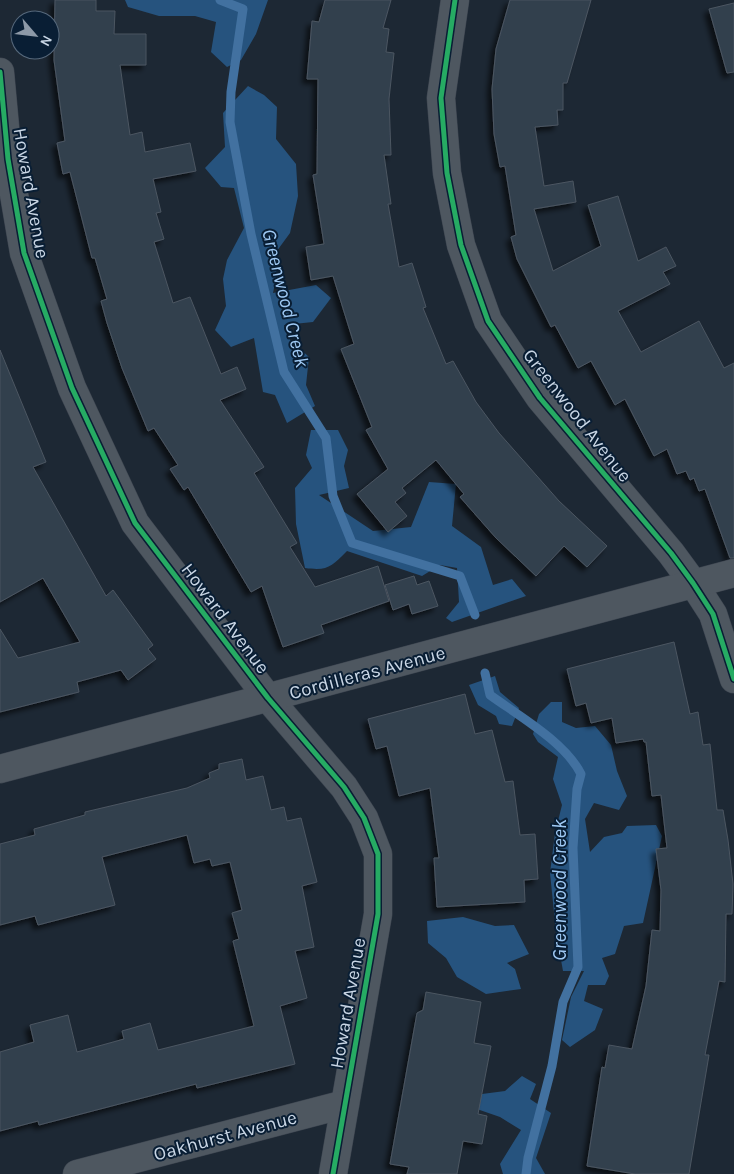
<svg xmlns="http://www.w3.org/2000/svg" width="734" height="1174" font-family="Karla,sans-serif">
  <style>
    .forest { fill: #26537e }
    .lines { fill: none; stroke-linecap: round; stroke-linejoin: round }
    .stream { stroke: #4271a0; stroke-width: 9 }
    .building { fill: #313f4e; stroke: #4c5661; filter: url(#shadow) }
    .minor-casing { stroke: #3c444f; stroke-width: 29 }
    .minor { stroke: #4e5760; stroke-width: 28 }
    .cycleway-casing { stroke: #091e34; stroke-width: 8 }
    .cycleway { stroke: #26ab63; stroke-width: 5 }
    .labels { text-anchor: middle; stroke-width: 4; stroke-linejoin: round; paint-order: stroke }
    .street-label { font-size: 19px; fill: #c9d6e5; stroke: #091e34 }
    .water-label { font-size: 20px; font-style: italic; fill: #9fc9f4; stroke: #091e34 }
  </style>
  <defs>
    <filter id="shadow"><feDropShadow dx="-4.5" dy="4.5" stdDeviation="2.5" flood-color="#0009"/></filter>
  </defs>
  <rect width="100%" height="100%" fill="#1d2834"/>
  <g class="forest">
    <polygon points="125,0 268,0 256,34 241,60 227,67 211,52 216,22 195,16 159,16 128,7"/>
    <polygon points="248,86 264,95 277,107 276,139 296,164 298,196 290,233 271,259 277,273 273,293 316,285 331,298 313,322 284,325 288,338 309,357 306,385 315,406 287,423 275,395 263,392 254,338 231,347 215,330 226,306 223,279 227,260 244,228 234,188 221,187 205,168 225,147 223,113"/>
    <path d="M311 430H338L348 450 344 466 349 488 319 495 373 531 411 527 429 482 456 484 452 526 481 547 493 585 512 579 526 596 452 622 446 618 459 602 457 568 440 565 422 576 347 551C331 567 328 571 305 568L296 524 295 488 312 468 306 455Z"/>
    <polygon points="495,676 500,692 519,708 512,726 499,724 496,716 478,705 469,685"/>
    <polygon points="551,702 562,702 562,722 576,728 595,726 611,745 617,771 627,796 619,810 594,803 585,819 590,852 604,837 622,833 627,826 656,825 662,836 643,923 624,926 615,954 602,958 609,976 605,985 588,985 584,1001 603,1009 595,1030 570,1047 562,1040 571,997 584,971 563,971 556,932 550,873 555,833 562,805 553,779 558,757 538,742 533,734 539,714"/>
    <polygon points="463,917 495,926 514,925 529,954 507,963 515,969 521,989 486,994 457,977 446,958 428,943 427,921"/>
    <polygon points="522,1076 536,1084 530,1099 551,1113 536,1158 545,1174 503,1174 500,1164 521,1130 500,1117 474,1108 482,1094 505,1091"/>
  </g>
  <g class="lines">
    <g class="stream">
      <polyline points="220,0 243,9 231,92 230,122 251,234 284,372 326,438 333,496 352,543 460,576 475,615"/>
      <path d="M485 673 490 695C519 716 565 742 581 774L577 789 573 848 578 967 563 1002 552 1066 528 1158 526 1174"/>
    </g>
  </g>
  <g class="building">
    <polygon points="55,0 96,0 96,11 115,11 114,34 146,34 146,65 120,65 130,135 142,132 145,152 190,143 196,171 153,179 161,212 156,213 164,239 154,242 173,303 190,297 221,374 237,367 246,389 220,400 264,467 254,473 297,543 290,547 315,587 378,566 389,601 321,625 324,633 283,647 262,586 251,592 188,487 184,490 170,469 178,465 154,428 148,431 122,368 107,323 101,301 107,299 95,258 92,258 70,172 63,174 57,143 65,141 54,60"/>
    <polygon points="325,0 391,0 383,28 389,29 386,52 394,53 389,99 391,155 384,155 391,204 388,204 399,267 412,263 426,307 423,308 446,364 453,361 476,402 499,433 559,501 607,546 587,567 564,546 536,576 496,538 460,497 464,494 436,460 402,488 406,493 395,502 407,516 388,532 357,494 388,469 366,430 372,427 341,349 354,344 333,276 311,280 306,247 324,244 313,175 317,174 318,79 307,79 312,21 319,22"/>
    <polygon points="510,0 591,0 567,83 563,83 563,110 557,110 558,125 535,127 544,186 573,181 576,202 534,209 553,271 601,246 588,205 618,196 638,261 666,247 676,266 663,272 670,284 618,311 641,352 699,321 724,368 734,363 734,558 730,558 705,489 699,491 694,478 690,480 686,471 677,474 667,449 654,456 625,399 615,405 591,361 578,368 555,325 551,327 517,259 511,237 516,235 505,166 500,167 494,134 492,89 496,49"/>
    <polygon points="734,3 734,72 727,73 709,9"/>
    <polygon points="0,350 46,462 33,467 106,596 113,590 153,645 148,649 156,659 128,680 121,670 77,682 79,692 0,712 0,629 18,658 80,642 43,578 0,602"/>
    <polygon points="414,576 417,585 429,581 438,606 412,614 409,604 393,610 385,585"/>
    <polygon points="674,642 690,714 698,712 703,745 710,744 717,810 723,810 728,840 733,884 732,914 726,914 725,982 719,981 705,1055 709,1055 689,1174 635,1174 587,1166 602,1067 605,1068 609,1045 632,1049 646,986 652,930 660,931 661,890 656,849 667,848 661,795 652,796 646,742 644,742 643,739 616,743 612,718 591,723 586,703 576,706 567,669"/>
    <polygon points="465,694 475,734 492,730 505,782 513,781 520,835 535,834 538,879 524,880 525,902 437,907 434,858 439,858 430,788 399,796 387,746 376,749 368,719"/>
    <polygon points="242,759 246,780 263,776 271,810 284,807 287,821 301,818 317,882 302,886 314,947 295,951 307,998 280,1006 295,1064 197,1088 196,1084 39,1125 38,1121 0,1131 0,1052 34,1042 30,1025 68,1015 77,1052 124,1039 122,1031 150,1023 158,1050 254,1026 233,941 239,939 232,913 242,910 230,862 212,866 210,859 194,863 187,835 102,857 115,905 38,925 35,916 0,925 0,844 35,835 34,829 85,815 85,812 187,788 210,778 209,773 219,769 219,764"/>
    <polygon points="426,992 481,1002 474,1043 491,1046 478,1114 487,1116 482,1144 463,1141 457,1174 407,1174 409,1167 390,1164 417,1013 423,1010"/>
  </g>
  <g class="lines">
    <defs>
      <g id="minor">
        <polyline points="455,0 441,98 447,173 461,245 488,321 540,398 671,553 693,583 713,614 734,679"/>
        <polyline points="0,72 8,159 24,253 72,388 135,523 268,698 344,787 364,818 378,854 378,914 333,1174"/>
        <polyline points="0,769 734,573"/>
        <polyline points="77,1174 345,1104"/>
      </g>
    </defs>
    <use href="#minor" class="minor-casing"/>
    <use href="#minor" class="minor"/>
    <defs>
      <g id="cycleway">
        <polyline points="455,0 441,98 447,173 461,245 488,321 540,398 671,553 693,583 713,614 734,679"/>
        <polyline points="0,72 8,159 24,253 72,388 135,523 268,698 344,787 364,818 378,854 378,914 333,1174"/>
      </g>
    </defs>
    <use href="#cycleway" class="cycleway-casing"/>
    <use href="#cycleway" class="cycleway"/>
  </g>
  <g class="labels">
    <g class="street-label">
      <text transform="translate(32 193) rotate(80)" y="7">Howard Avenue</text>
      <text transform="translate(578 415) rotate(52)" y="7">Greenwood Avenue</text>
      <text transform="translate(226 618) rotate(53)" y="7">Howard Avenue</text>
      <text transform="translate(367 672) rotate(-15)" y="7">Cordilleras Avenue</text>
      <text transform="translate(347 1003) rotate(-80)" y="7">Howard Avenue</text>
      <text transform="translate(225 1135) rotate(-15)" y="7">Oakhurst Avenue</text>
    </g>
    <g class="water-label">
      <text transform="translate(286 298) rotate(76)" y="7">Greenwood Creek</text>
      <text transform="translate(559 890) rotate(-90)" y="7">Greenwood Creek</text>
    </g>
  </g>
  <g transform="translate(35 35) rotate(118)"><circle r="24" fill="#091e34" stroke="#56687b"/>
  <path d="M0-4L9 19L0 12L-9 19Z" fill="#8d99a7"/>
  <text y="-8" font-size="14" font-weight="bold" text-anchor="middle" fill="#c9d6e5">N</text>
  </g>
</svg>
